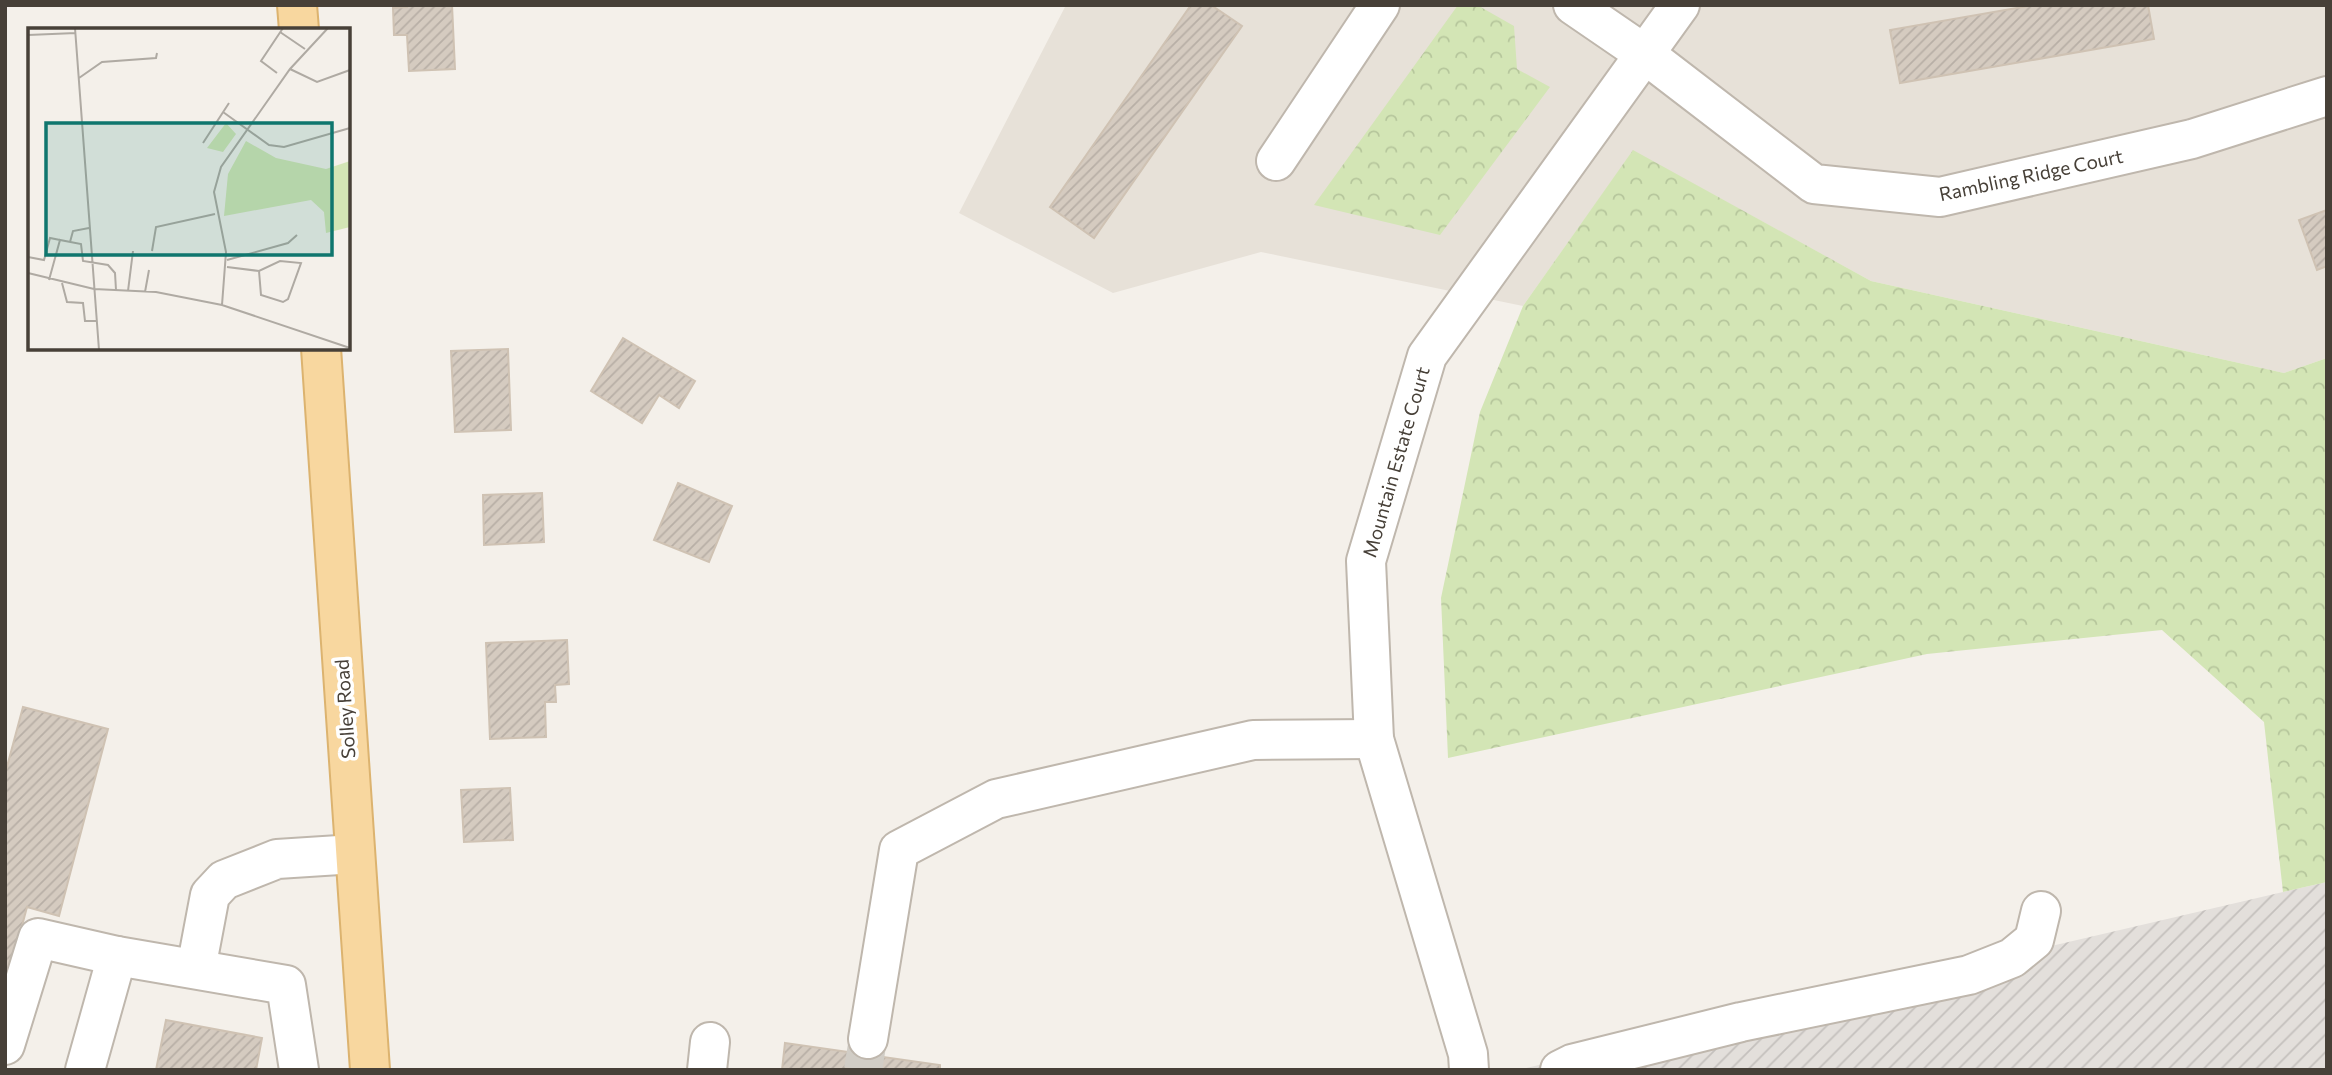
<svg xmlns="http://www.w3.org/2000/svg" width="2332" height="1075" font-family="Commissioner,sans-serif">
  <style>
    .residential { fill: #e7e1d8 }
    .industrial { fill: url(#industrial-furrows) }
    .forest { fill: url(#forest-crowns) }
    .building { fill: url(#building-hatch); stroke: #cfc2b3; stroke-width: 2 }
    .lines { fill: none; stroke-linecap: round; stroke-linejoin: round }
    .minor-tunnel { stroke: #d1cdc6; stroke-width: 38; stroke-dasharray: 38 19; stroke-linecap: butt }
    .minor-casing { stroke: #bfb7ad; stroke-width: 42 }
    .major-casing { stroke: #dcb36f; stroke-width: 42 }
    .minor { stroke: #fff; stroke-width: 38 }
    .major { stroke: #f8d79f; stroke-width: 38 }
    .labels { text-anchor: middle; stroke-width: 7; stroke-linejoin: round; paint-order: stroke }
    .street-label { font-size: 19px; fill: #474038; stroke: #fff }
    .inset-road { fill: none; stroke: #afaaa3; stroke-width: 2 }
    .view { fill: #0f766e; fill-opacity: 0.15; stroke: #0f766e; stroke-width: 3.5 }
    .inset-edge { fill: none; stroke: #474038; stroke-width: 3.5 }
  </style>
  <defs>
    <pattern id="industrial-furrows" width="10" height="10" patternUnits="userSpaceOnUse" patternTransform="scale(1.75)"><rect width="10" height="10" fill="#e3dfdb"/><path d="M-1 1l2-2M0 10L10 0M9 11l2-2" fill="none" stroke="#c4c0bd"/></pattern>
    <pattern id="forest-crowns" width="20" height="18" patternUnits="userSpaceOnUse" patternTransform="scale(1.75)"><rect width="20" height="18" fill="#d3e5b5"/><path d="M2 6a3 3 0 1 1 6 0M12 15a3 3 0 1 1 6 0" fill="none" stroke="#b6c69c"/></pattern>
    <pattern id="building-hatch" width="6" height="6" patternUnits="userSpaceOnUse" patternTransform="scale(1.75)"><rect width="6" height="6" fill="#d5cbc0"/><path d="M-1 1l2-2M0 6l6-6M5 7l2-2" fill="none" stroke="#b8afa6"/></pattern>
  </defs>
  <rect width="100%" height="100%" fill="#f4f0ea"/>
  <polygon class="residential" points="1066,5 2327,5 2327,358 2284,373 1871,281 1633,151 1523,306 1261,252 1113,293 959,213"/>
  <polygon class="industrial" points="2327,882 2327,1070 1518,1070 2283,892"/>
  <g class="forest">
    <polygon points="1458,5 1477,5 1514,26 1517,69 1550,87 1440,235 1314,205"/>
    <polygon points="1633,150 1871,281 2284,373 2327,358 2327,882 2283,892 2264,722 2162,630 1927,654 1448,758 1441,598 1480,412 1523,306"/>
  </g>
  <g class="building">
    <polygon points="407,5 452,5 455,69 409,71 407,35 394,35 393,8 407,7"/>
    <polygon points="1191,5 1211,5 1242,26 1094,238 1050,207"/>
    <polygon points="2034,5 2148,5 2154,39 1900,83 1890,30"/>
    <polygon points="2327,210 2327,266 2317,270 2299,220"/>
    <polygon points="623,338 695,381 679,408 659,395 642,423 591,391"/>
    <polygon points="508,349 511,430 455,432 451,351"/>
    <polygon points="678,483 732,506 709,562 654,540"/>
    <polygon points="542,493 544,542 484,545 483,495"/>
    <polygon points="567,640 569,684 555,685 556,702 545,702 546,737 490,739 486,643"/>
    <polygon points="23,707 108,729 59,916 27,907 5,990 5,774"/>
    <polygon points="510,788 513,840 464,842 461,790"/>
    <polygon points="166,1020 262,1038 256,1070 156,1070"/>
    <polygon points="785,1043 940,1065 940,1070 782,1070"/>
  </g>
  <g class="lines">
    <polyline class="minor-tunnel" points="863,1070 868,1039"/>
    <defs>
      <g id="minor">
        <polyline points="1573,5 1646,55 1814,184 1940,197 2192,139 2327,96"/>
        <polyline points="1276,161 1380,5"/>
        <polyline points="196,969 210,895 224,880 277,859 355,854"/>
        <polyline points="868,1039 899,850 996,799 1253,740 1374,739"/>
        <polyline points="5,1045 38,938 117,956"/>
        <polyline points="85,1070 117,956 286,985 299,1070"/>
        <polyline points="707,1070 710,1042"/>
        <polyline points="1469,1070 1468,1054 1374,739 1366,561 1427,356 1680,5"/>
        <polyline points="1560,1070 1572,1064 1741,1022 1969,975 2012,958 2034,940 2041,911"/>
      </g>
      <g id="major">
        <polyline points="297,5 299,30"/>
        <polyline points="321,348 370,1070"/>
      </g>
    </defs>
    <use href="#minor" class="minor-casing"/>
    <use href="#major" class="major-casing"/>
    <use href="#minor" class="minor"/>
    <use href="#major" class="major"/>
  </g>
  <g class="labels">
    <g class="street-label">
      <text transform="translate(2031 175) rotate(-12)" y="7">Rambling Ridge Court</text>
      <text transform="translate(1396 462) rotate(-74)" y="7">Mountain Estate Court</text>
      <text transform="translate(345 709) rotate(-94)" y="7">Solley Road</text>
    </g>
  </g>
  <g transform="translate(28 28)">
    <rect width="322" height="322" fill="#f4f0ea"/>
    <path d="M198 95 208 106 195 124 179 120ZM218 113 248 130 298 141 322 133V199L298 205 296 184 283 172 196 188 200 146Z" fill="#d3e5b5"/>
    <path class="inset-road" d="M47 0 71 322M252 4 277 21M0 7 48 5M262 41 289 54 322 42M249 45 233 33 255 0M51 50 74 34 128 30 129 25M195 84 241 117 256 119 322 100M175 115 201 75M42 214 45 203 61 200M124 223 128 199 187 186M0 229 16 232 22 210 32 212M199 232 260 215 269 207M199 239 231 243 252 233 273 235 260 271 255 274 233 267 231 243M0 245 66 261 128 264 194 277 322 320M21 252 32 212 53 216 55 233 80 237 87 245 88 262M34 255 39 274 55 275 57 293H68M100 263 105 223M117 264 121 242M194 277 198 224 186 164 193 139 262 41 300 0"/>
    <path class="view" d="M18 95H304V227H18Z"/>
    <rect width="322" height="322" class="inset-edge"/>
  </g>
  <rect width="2332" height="1075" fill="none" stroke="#474038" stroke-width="14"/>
</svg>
